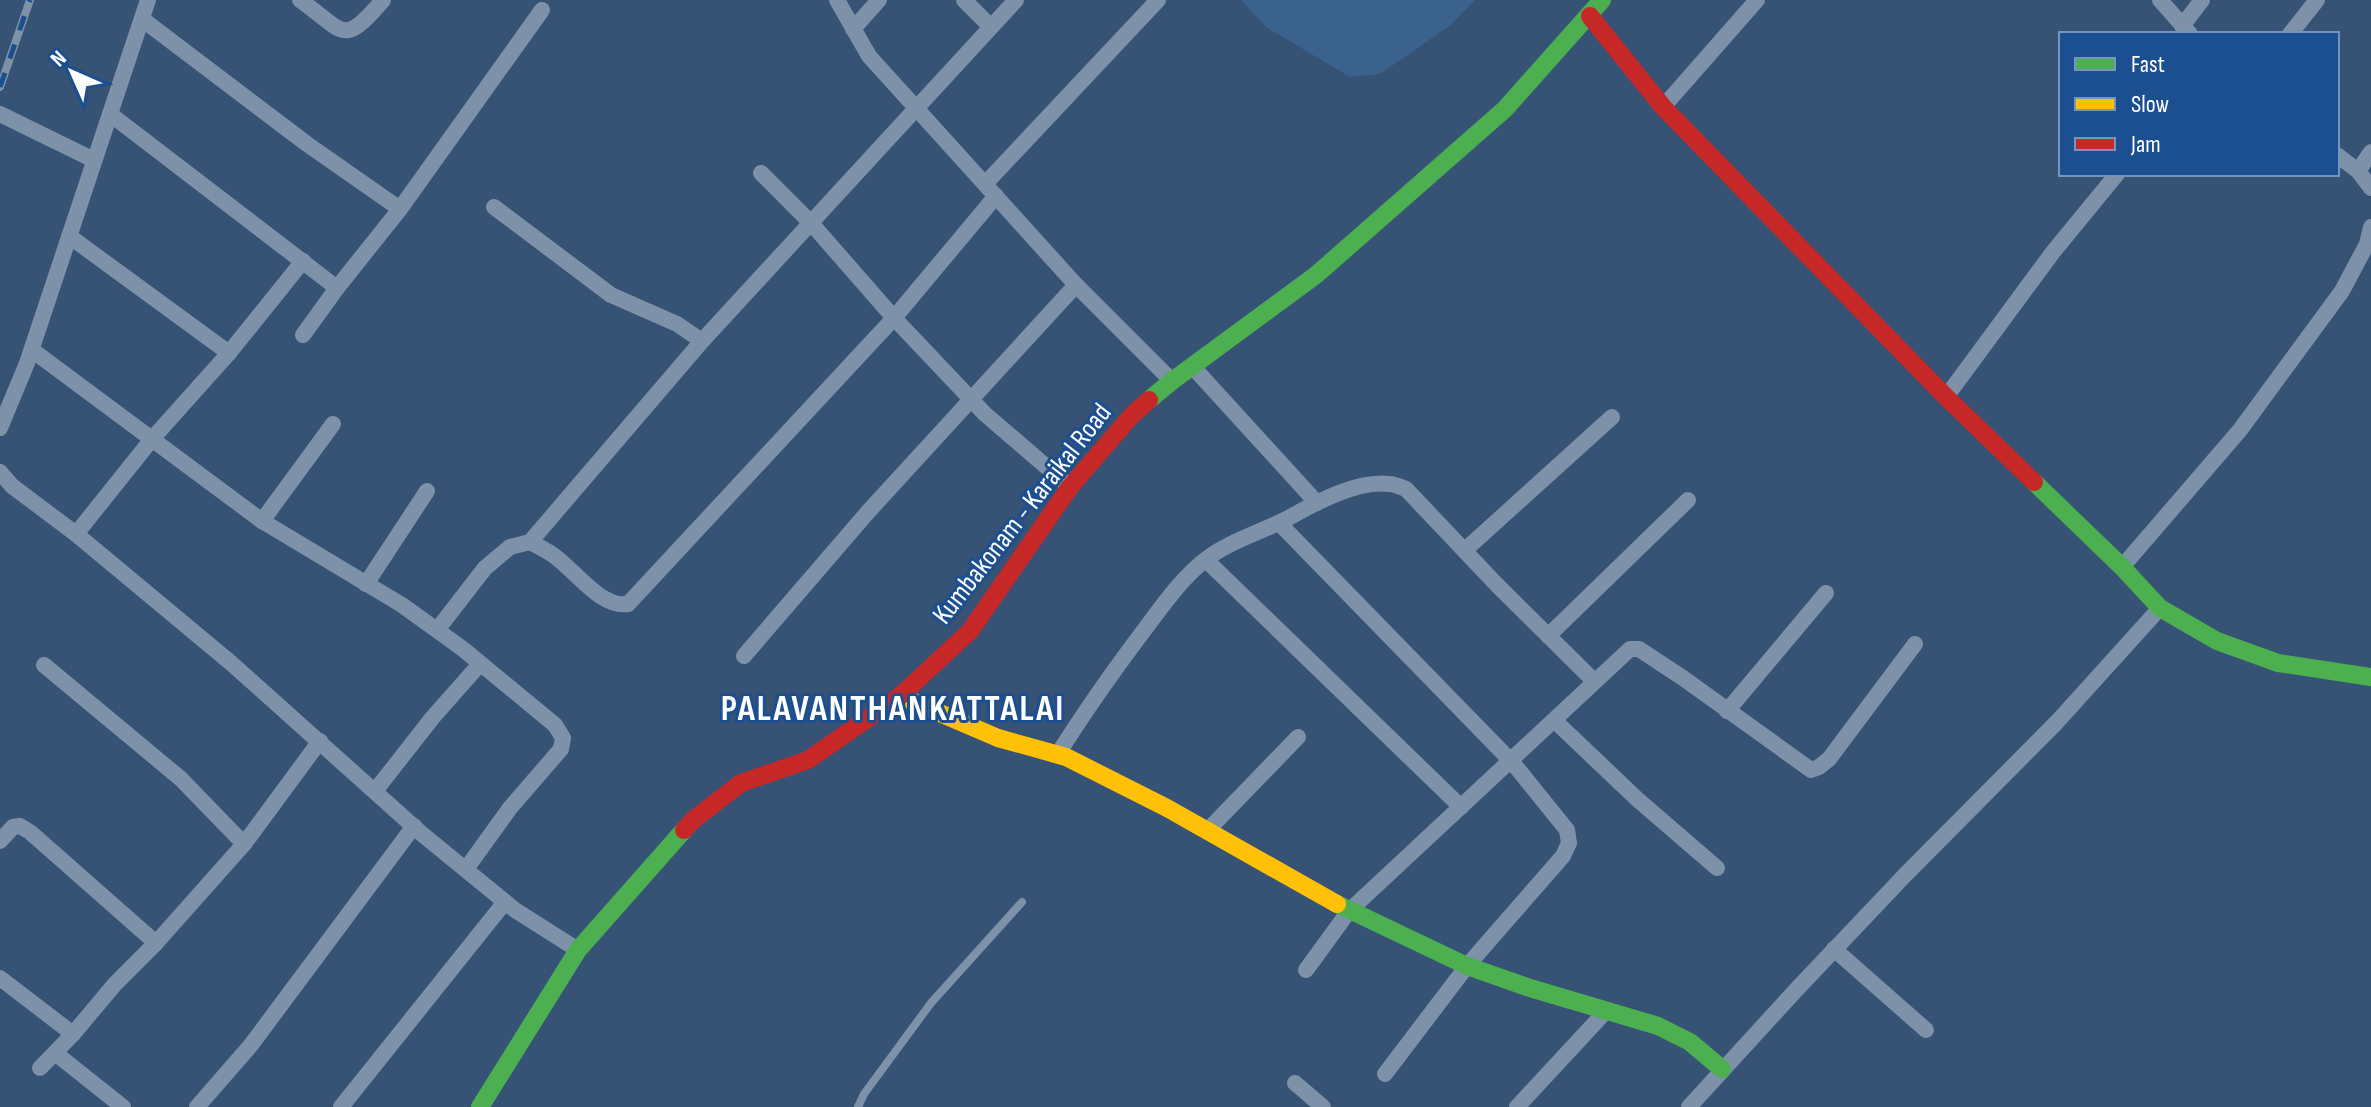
<svg xmlns="http://www.w3.org/2000/svg" width="2371" height="1107" font-family="'Sofia Sans Condensed',sans-serif">
  <style>
    .water { fill: #3b618d }
    .lines { fill: none; stroke-linecap: round; stroke-linejoin: round }
    .lane { stroke: #7d92a8; stroke-width: 8 }
    .street { stroke: #7d92a8; stroke-width: 16 }
    .fast { stroke: #4caf50; stroke-width: 18 }
    .slow { stroke: #ffc107; stroke-width: 18 }
    .jam { stroke: #c62828; stroke-width: 18 }
    .rail-casing { stroke: #7e92a7; stroke-width: 8 }
    .rail { stroke: #1b4f8f; stroke-width: 5; stroke-dasharray: 15; stroke-linecap: butt }
    .labels { text-anchor: middle; stroke-width: 6; stroke-linejoin: round; paint-order: stroke }
    .street-label { font-size: 28px; fill: #fff; stroke: #1b4f8f }
    .district-label { font-size: 36px; font-weight: bold; letter-spacing: 2px; fill: #fff; stroke: #1b4f8f }
  </style>
  <rect width="100%" height="100%" fill="#365274"/>
  <polygon class="water" points="1241,0 1475,0 1451,25 1380,74 1350,77 1266,27"/>
  <g class="lines">
    <polyline class="lane" points="858,1107 864,1094 931,1003 1022,902"/>
    <g class="street">
      <path d="M300 0C345 32 342 48 383 0"/>
      <polyline points="837,0 869,56 1076,285 1172,381"/>
      <polyline points="964,0 990,26"/>
      <polyline points="2160,0 2190,34"/>
      <polyline points="142,19 307,144 400,209"/>
      <polyline points="2182,26 2202,0"/>
      <polyline points="853,29 879,0"/>
      <polyline points="2290,34 2317,0"/>
      <polyline points="1663,107 1757,0"/>
      <polyline points="0,114 94,160"/>
      <polyline points="110,114 337,288"/>
      <polyline points="2337,155 2358,171 2371,188"/>
      <polyline points="2358,171 2371,152"/>
      <polyline points="761,173 811,223 894,318 985,414 1070,487"/>
      <polyline points="985,184 1158,0"/>
      <polyline points="494,207 611,295 677,324 702,341"/>
      <polyline points="69,236 229,353"/>
      <polyline points="303,335 337,288 400,209 542,10"/>
      <polyline points="32,350 262,521 402,605 463,649 555,725 563,738 561,749 510,808 466,869"/>
      <polyline points="1192,366 1317,503"/>
      <polyline points="1946,397 2053,252 2117,174"/>
      <polyline points="0,428 27,363 148,0"/>
      <polyline points="0,472 12,486 76,534 231,663 422,834 515,910 578,950"/>
      <polyline points="262,521 333,424"/>
      <polyline points="1279,523 1512,762 1567,830 1569,843 1563,856 1467,966 1385,1074"/>
      <polyline points="76,534 152,439 229,353 303,261"/>
      <polyline points="530,542 702,341 1016,0"/>
      <polyline points="1465,550 1612,417"/>
      <polyline points="1206,560 1461,807"/>
      <polyline points="2122,567 2240,430 2342,291 2367,244 2371,227"/>
      <polyline points="366,584 427,491"/>
      <path d="M437 630 485 568 510 547 530 542C538 546 546 550 553 555 575 570 600 608 628 604L894 318 996 196"/>
      <polyline points="1548,636 1688,500"/>
      <polyline points="744,656 867,513 1076,285"/>
      <polyline points="44,665 181,779 244,844"/>
      <polyline points="1727,711 1826,593"/>
      <polyline points="1555,721 1637,799 1717,868"/>
      <path d="M1058 754C1085 711 1114 670 1145 629 1163 605 1181 579 1205 560 1231 540 1263 532 1292 516 1317 502 1358 480 1389 484 1394 484 1401 487 1406 489L1497 585 1594 681"/>
      <polyline points="375,791 433,717 480,664"/>
      <polyline points="1207,831 1298,737"/>
      <polyline points="0,841 13,827 20,826 30,832 156,943"/>
      <polyline points="1834,949 1926,1030"/>
      <polyline points="1306,970 1349,911 1630,649 1639,649 1683,678 1811,770 1819,767 1829,759 1915,644"/>
      <polyline points="0,978 73,1034"/>
      <polyline points="55,1053 123,1107"/>
      <polyline points="40,1068 73,1034 115,984 156,943 244,844 320,741"/>
      <polyline points="1295,1083 1323,1107"/>
      <polyline points="197,1107 251,1045 414,826"/>
      <polyline points="341,1107 505,902"/>
      <polyline points="1517,1107 1607,1010"/>
      <polyline points="1689,1107 1796,990 1906,874 2056,723 2160,608"/>
    </g>
    <g class="fast">
      <polyline points="1149,400 1172,381 1316,275 1505,109 1602,0"/>
      <polyline points="2034,482 2122,567 2160,608 2217,641 2278,663 2371,677"/>
      <polyline points="1337,904 1467,966 1530,988 1658,1026 1690,1042 1722,1069"/>
      <polyline points="480,1107 578,950 684,830"/>
    </g>
    <polyline class="slow" points="900,696 998,738 1066,757 1167,808 1337,904"/>
    <g class="jam">
      <polyline points="1590,16 1663,107 1946,397 2034,482"/>
      <polyline points="684,830 693,820 741,783 808,760 900,696 970,631 1070,487 1132,415 1149,400"/>
    </g>
    <defs>
      <polyline id="rail" points="0,87 30,0"/>
    </defs>
    <use href="#rail" class="rail-casing"/>
    <use href="#rail" class="rail"/>
  </g>
  <g class="labels">
    <g class="street-label">
      <text transform="translate(1021 513) rotate(-52)" y="10">Kumbakonam - Karaikal Road</text>
    </g>
    <g class="district-label">
      <text x="893" y="720">PALAVANTHANKATTALAI</text>
    </g>
  </g>
  <rect x="2059" y="32" width="280" height="144" fill="#1b4f8f" stroke="#7695bc" stroke-width="2"/>
  <rect x="2075" y="58" width="40" height="12" fill="#4caf50" stroke="#7695bc" stroke-width="2"/>
  <text x="2131" y="72" font-size="24" fill="#ffffff">Fast</text>
  <rect x="2075" y="98" width="40" height="12" fill="#ffc107" stroke="#7695bc" stroke-width="2"/>
  <text x="2131" y="112" font-size="24" fill="#ffffff">Slow</text>
  <rect x="2075" y="138" width="40" height="12" fill="#c62828" stroke="#7695bc" stroke-width="2"/>
  <text x="2131" y="152" font-size="24" fill="#ffffff">Jam</text>
  <g transform="translate(72 72) rotate(315)" stroke="#1b4f8f" stroke-width="6" paint-order="stroke">
  <path d="M0-6L14 30L0 20L-14 30Z" fill="#ffffff"/>
  <text y="-12" font-size="22" font-weight="bold" text-anchor="middle" fill="#ffffff">N</text>
  </g>
</svg>
